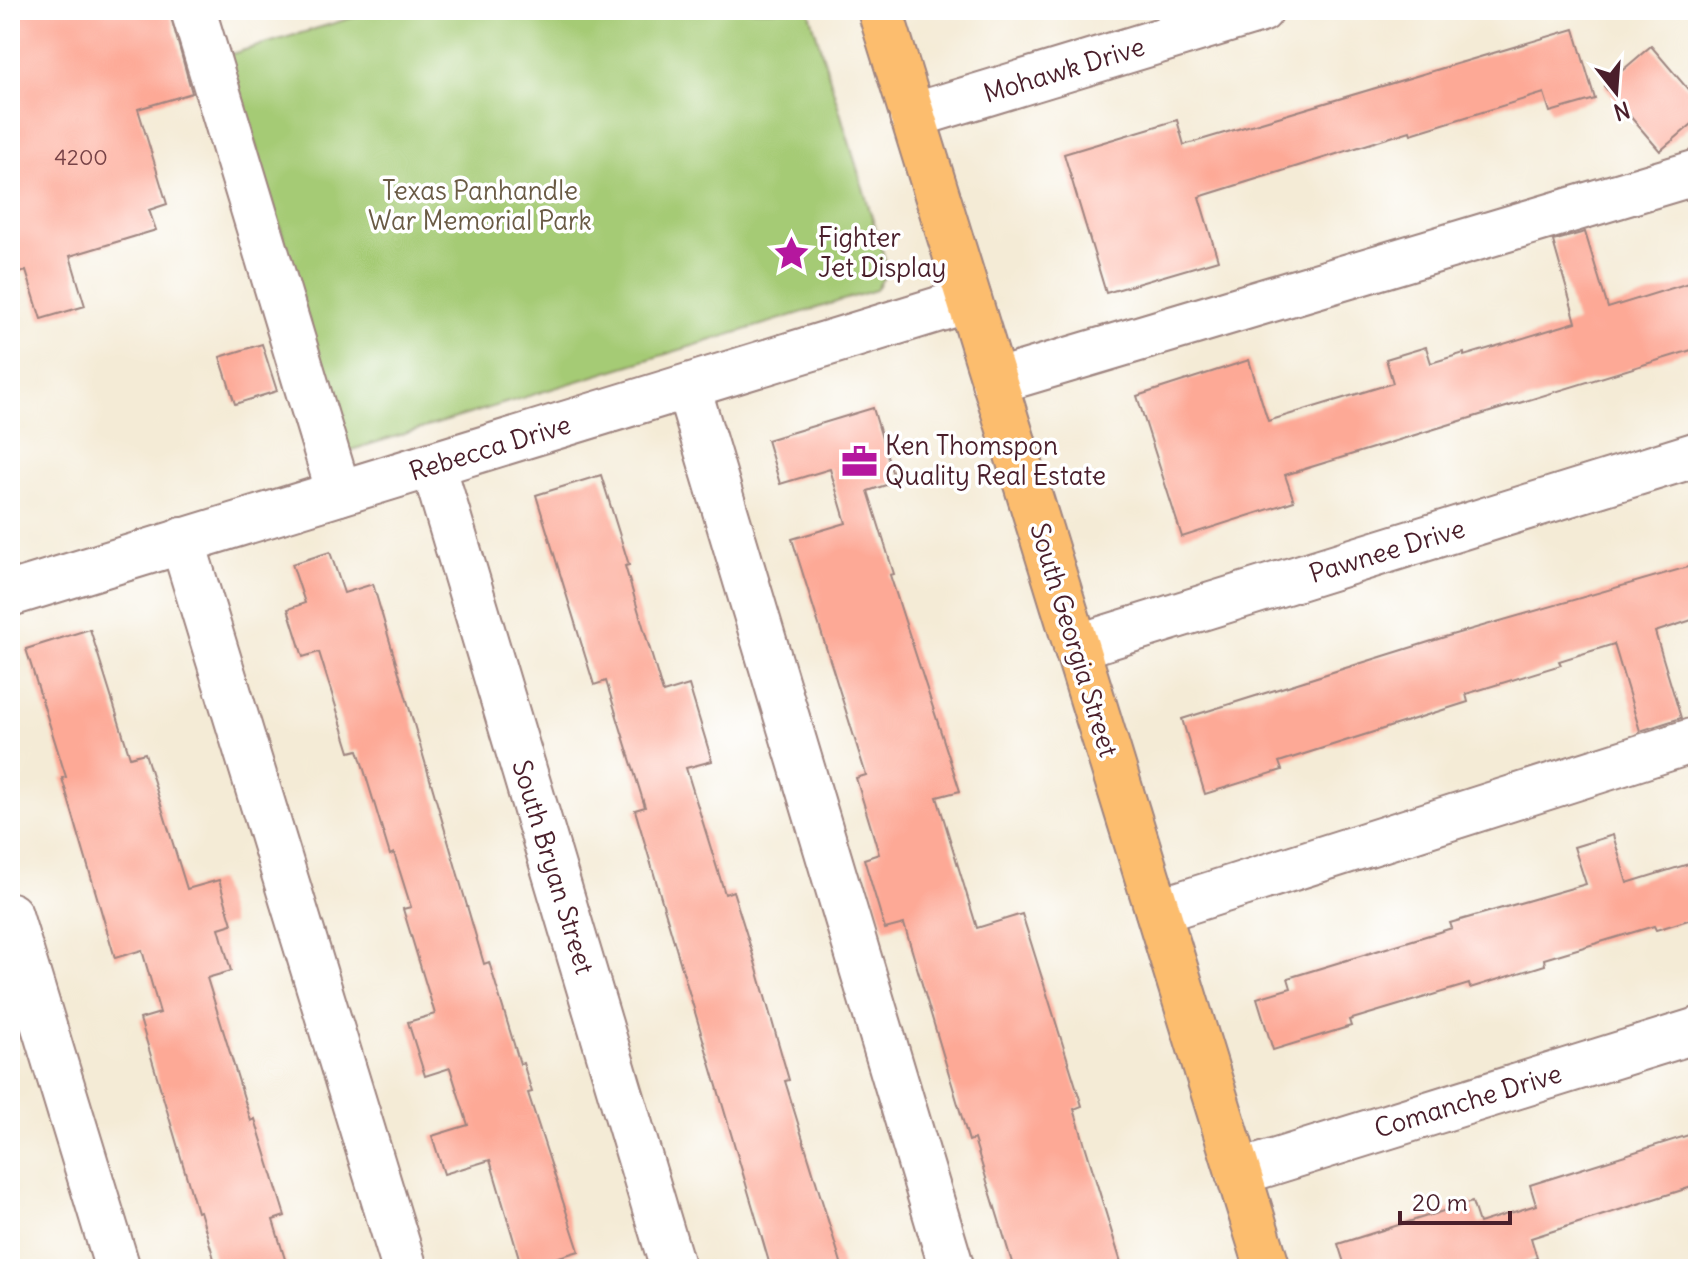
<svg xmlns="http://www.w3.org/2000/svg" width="1708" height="1279" font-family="Delius,sans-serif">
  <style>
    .green { fill: #a5cb75; stroke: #787550; stroke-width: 2 }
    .building { fill: #fda996 }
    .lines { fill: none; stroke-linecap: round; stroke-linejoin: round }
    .minor-casing { stroke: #9f8580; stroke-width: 48 }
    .major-casing { stroke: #9f8580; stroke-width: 48 }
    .minor { stroke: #fff; stroke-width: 44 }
    .major { stroke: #fcbd6e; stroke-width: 44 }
    .labels { text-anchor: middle; stroke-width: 7; stroke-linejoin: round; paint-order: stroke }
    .number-label { font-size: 22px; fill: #774246 }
    .street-label { font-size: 26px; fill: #4a1f2b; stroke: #fff }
    .park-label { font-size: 26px; fill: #6a5b45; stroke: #fff }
    .poi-label { font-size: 26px; fill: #4a1f2b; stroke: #fff; text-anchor: start }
  </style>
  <rect width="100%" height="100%" fill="#fff"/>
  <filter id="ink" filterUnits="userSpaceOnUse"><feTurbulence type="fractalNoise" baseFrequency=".0125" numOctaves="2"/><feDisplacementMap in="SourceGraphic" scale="16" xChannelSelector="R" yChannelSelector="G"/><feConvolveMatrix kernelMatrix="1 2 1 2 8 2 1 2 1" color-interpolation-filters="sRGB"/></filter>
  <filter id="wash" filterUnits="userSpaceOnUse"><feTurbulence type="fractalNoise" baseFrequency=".006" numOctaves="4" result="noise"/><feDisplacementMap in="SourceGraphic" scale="32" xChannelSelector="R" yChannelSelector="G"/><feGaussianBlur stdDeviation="1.8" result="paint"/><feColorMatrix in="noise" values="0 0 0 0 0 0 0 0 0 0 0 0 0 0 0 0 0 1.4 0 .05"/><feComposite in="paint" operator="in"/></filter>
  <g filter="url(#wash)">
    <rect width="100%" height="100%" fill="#f4ebd6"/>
    <polygon class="green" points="378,10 809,10 888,270 876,290 348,451 228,55"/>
    <g id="blocks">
      <g class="building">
        <polygon points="10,10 169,10 192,93 138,109 167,204 149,210 156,230 70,256 85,306 41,319 26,271 10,276"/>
        <polygon points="1574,29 1595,99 1550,112 1544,93 1411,134 1410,131 1199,197 1218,260 1106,293 1064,154 1177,120 1184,145"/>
        <polygon points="1651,46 1698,101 1698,119 1660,151 1604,86"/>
        <polygon points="1585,232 1608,308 1698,280 1698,348 1285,475 1294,501 1182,537 1137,396 1249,360 1268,421 1393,383 1386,359 1426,347 1431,363 1464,353 1464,356 1576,322 1553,241"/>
        <polygon points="262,344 277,391 235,404 220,357"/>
        <polygon points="873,408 895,482 868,491 894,574 890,575 960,791 937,797 977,928 1022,914 1082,1106 1074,1109 1123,1269 1014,1269 974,1139 969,1141 904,924 885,929 864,859 879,854 856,778 866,775 792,539 846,523 830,469 780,484 767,440"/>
        <polygon points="601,475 629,565 625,566 663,693 689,685 712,761 686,768 725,894 733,891 753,955 789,1080 785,1081 843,1269 771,1269 762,1238 635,810 645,807 606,681 594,685 536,495"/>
        <polygon points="330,552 344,593 373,584 484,964 489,962 520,1064 523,1063 532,1092 528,1093 579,1251 522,1268 490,1160 444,1174 432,1136 468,1125 450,1068 425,1076 408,1022 435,1014 403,909 411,907 394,853 390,855 358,750 350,752 319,652 303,657 288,609 305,603 292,564"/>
        <polygon points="1698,564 1698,618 1655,632 1681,718 1640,731 1614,644 1559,661 1561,665 1466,694 1468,702 1279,762 1282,770 1205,794 1182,719 1448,636"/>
        <polygon points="90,629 130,757 145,753 187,889 219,880 232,924 219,928 231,971 207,978 251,1121 255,1119 285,1216 273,1220 288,1269 217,1269 200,1211 197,1212 140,1019 160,1013 142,950 115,958 62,778 66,777 26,649"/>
        <polygon points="1613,835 1627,883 1698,861 1698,917 1656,930 1654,926 1544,959 1545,965 1470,988 1469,984 1349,1020 1351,1026 1273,1050 1257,998 1291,988 1288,978 1452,928 1450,923 1586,884 1574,847"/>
        <polygon points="1698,1132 1698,1185 1531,1238 1537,1258 1499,1269 1346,1269 1338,1244 1472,1202 1479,1223 1536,1205 1530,1185"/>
      </g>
    </g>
  </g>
  <g filter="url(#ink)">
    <use href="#blocks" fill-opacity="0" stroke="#9f8580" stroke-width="2"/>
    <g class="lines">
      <defs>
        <g id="minor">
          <polyline points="193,10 339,493"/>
          <polyline points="912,116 1261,10"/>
          <polyline points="994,382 1698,172"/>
          <polyline points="688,387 952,1269"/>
          <polyline points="433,465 673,1269"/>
          <polyline points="182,540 405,1269"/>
          <polyline points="10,594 969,300"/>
          <polyline points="1076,647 1698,454"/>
          <polyline points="1158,911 1698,739"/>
          <polyline points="10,915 118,1269"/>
          <polyline points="1238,1173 1698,1030"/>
        </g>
        <polyline id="major" points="880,10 1268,1269"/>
      </defs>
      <use href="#minor" class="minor-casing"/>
      <use href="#major" class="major-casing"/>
      <use href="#minor" class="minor"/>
      <use href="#major" class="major"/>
    </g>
  </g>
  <defs>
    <symbol id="sight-bare" viewBox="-9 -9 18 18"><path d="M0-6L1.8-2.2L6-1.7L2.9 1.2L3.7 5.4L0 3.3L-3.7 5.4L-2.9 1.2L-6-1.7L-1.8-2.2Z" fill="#b5179e" stroke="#fff" stroke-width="2.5" paint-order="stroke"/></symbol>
    <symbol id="office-bare" viewBox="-9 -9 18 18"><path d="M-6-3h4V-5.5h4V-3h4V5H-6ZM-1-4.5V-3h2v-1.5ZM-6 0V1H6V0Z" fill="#b5179e" stroke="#fff" stroke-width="2.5" paint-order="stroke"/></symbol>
  </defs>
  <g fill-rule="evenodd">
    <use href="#sight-bare" x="766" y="228" width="51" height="51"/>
    <use href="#office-bare" x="834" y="436" width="51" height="51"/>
  </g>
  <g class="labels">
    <g class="number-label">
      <text x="81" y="165">4200</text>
    </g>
    <g class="street-label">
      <text transform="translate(1064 70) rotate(-17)" y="9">Mohawk Drive</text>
      <text transform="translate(490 448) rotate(-17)" y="9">Rebecca Drive</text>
      <text transform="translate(1387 551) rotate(-17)" y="9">Pawnee Drive</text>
      <text transform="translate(1074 640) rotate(73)" y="9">South Georgia Street</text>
      <text transform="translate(553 867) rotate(73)" y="9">South Bryan Street</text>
      <text transform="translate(1468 1101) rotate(-17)" y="9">Comanche Drive</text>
    </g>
    <g class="park-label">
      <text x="480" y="200">Texas Panhandle<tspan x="480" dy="30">War Memorial Park</tspan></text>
    </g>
    <g class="poi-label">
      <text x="818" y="247">Fighter<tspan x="818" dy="30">Jet Display</tspan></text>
      <text x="885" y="455">Ken Thomspon<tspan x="885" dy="30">Quality Real Estate</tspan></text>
    </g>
  </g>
  <rect width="1708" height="1279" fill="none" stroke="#fff" stroke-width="40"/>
  <g transform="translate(1616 92) rotate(163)" stroke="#ffffff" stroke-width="6" paint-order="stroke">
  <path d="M0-6L14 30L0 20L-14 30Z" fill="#4a1f2b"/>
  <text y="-12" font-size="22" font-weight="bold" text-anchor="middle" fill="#4a1f2b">N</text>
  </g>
  <path d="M1400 1211v12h110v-12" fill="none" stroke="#4a1f2b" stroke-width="4"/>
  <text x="1412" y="1211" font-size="24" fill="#4a1f2b" stroke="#ffffff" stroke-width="6" paint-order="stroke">20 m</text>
</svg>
